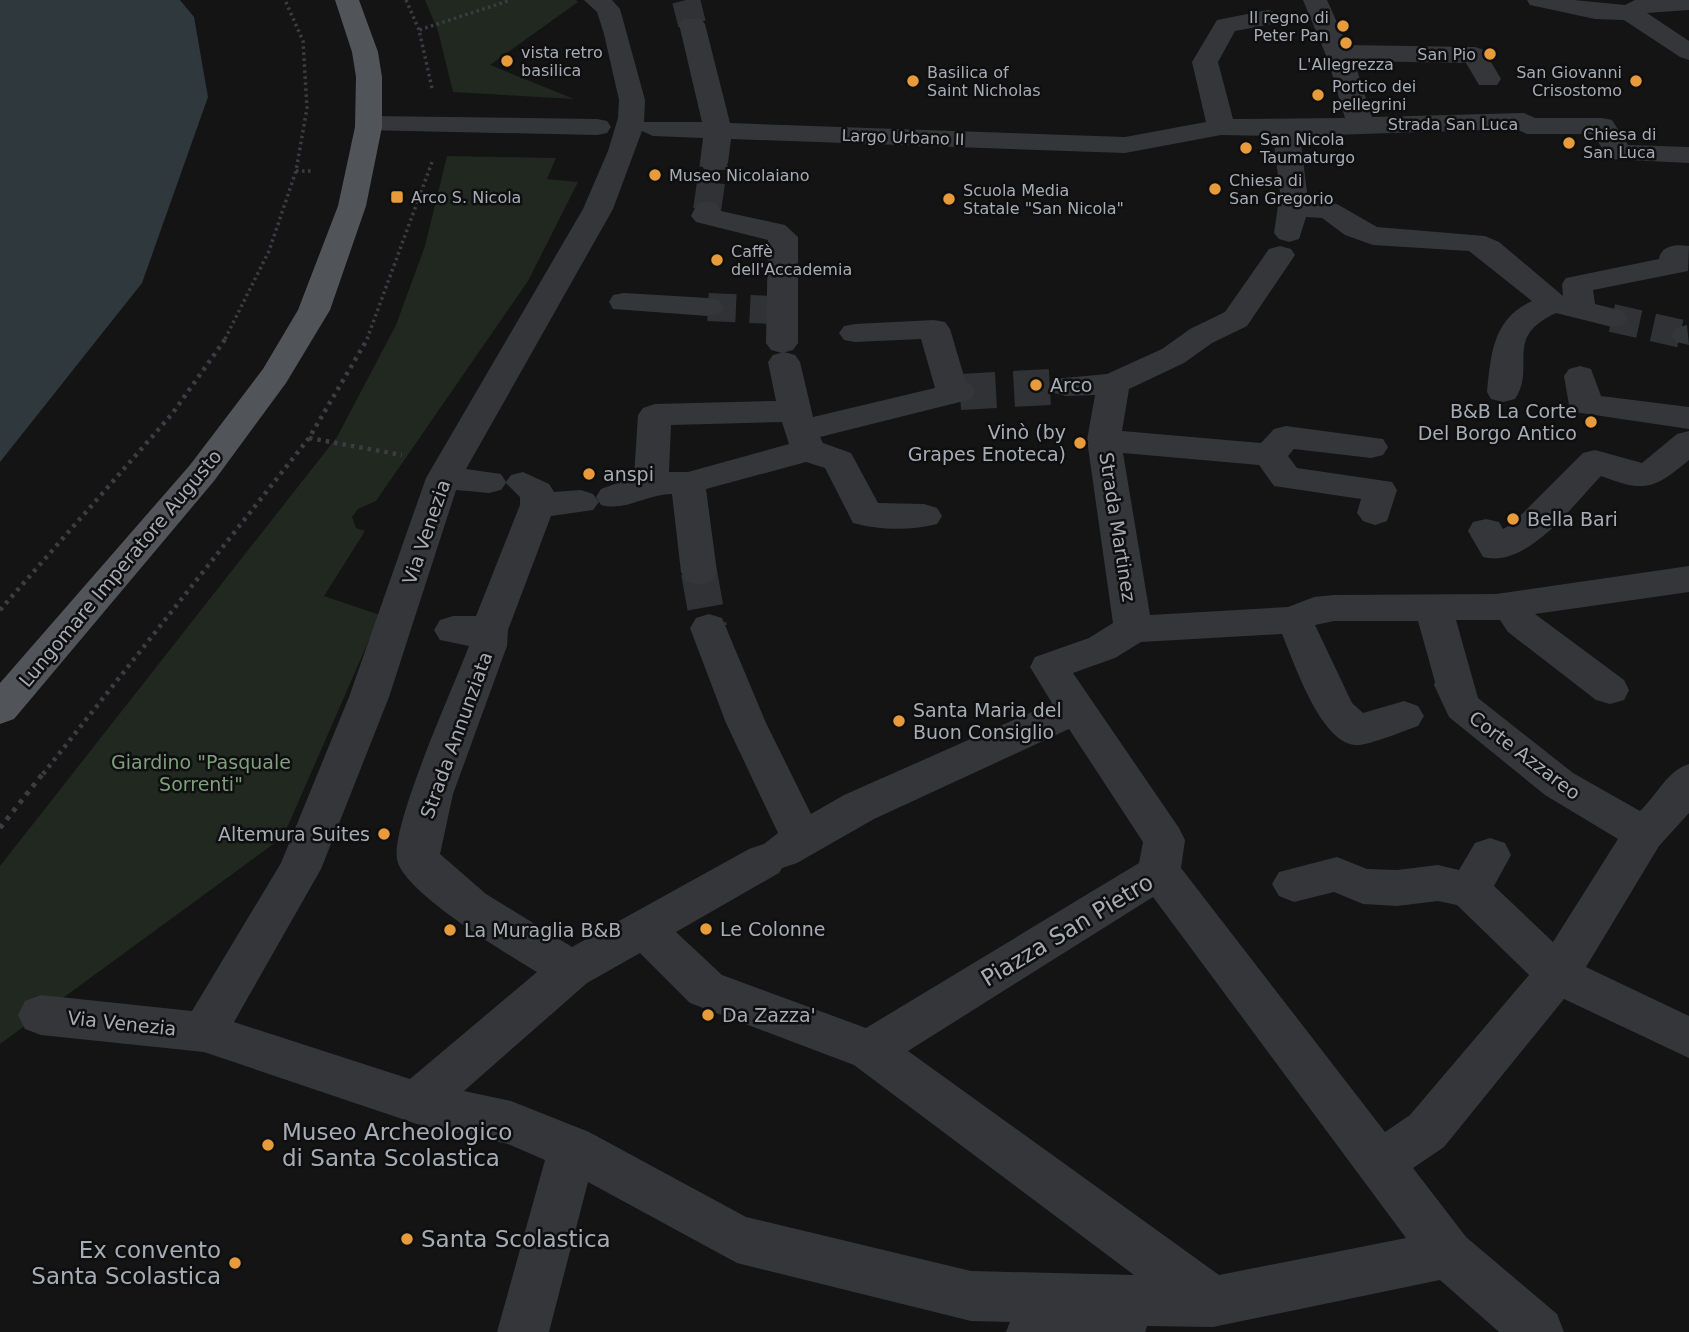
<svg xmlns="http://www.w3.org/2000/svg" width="1689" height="1332" font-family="'DejaVu Sans',sans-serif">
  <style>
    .green { fill: #202820 }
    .water { fill: #2e383d }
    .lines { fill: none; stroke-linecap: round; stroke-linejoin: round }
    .minor-tunnel-far1 { stroke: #313235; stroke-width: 28; stroke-dasharray: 28 14; stroke-linecap: butt }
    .minor-tunnel { stroke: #313235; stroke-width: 36; stroke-dasharray: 36 18; stroke-linecap: butt }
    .path-far2 { stroke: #3b3d41; stroke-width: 3.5; stroke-dasharray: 2.5 3.5; stroke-linecap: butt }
    .path-far1 { stroke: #3b3d41; stroke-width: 4.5; stroke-dasharray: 3.5 5; stroke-linecap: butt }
    .path { stroke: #3b3d41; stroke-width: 5; stroke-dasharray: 4.5 6; stroke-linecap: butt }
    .minor { fill: #35363a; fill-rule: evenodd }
    .major { fill: #515459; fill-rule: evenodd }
    .poi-dot { fill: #e79b3a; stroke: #0f0f10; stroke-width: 2.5 }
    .labels { text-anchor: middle; stroke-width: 5; stroke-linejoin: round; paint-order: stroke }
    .far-poi-label { font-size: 16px; fill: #a6acb5; stroke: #0f0f10; text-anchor: start }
    .far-street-label { font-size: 16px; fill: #a6acb5; stroke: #0f0f10 }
    .poi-label { font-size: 19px; fill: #a6acb5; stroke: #0f0f10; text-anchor: start }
    .street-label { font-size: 19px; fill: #a6acb5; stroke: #0f0f10 }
    .park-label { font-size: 19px; fill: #7f9f7e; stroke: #0f0f10 }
    .near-street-label { font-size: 23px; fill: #a6acb5; stroke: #0f0f10 }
    .near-poi-label { font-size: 23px; fill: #a6acb5; stroke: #0f0f10; text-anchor: start }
  </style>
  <rect width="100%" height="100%" fill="#141415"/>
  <g class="green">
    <polygon points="425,0 576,0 578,2 490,65 574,99 453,92 438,31"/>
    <polygon points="447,156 556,158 547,179 578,182 528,281 376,501 358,509 352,517 356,528 365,531 324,596 380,615 283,837 0,1044 0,866 337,437 396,325 425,246"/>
  </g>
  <polygon class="water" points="0,0 180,0 194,17 208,97 142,283 0,462"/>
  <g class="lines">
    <g class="minor-tunnel-far1">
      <polyline points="686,0 692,24"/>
      <polyline points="707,210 714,163"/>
      <polyline points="708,307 774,310"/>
      <polyline points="1612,318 1687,335"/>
    </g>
    <g class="minor-tunnel">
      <polyline points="960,392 1066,386"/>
      <polyline points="699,572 709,628"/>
    </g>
    <g class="path-far2">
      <polyline points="406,0 419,30"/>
      <polyline points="432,88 419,30 511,0"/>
      <polyline points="296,171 311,171"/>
      <polyline points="225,339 269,251 296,171 307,108 303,41 285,0"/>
      <polyline points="367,339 432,162"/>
    </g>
    <g class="path-far1">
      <polyline points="309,438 402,455"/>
      <polyline points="0,610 172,414 226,338"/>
      <polyline points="43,774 309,438 368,338"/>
    </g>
    <polyline class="path" points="0,828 44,772"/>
    <g class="minor">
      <path d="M584 0H612L620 9 645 100 644 122H702L679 24 683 19H701L705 24 730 123 1125 137 1206 122 1192 62 1217 20 1268 10 1277 13 1281 18 1277 23 1235 31 1218 62 1233 119 1345 118 1328 60 1303 0H1327L1347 45 1475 47 1484 50 1501 79 1497 85H1479L1466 63 1354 61 1372 117 1524 113 1535 118H1602L1612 120 1628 145 1689 147V163L1609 159 1593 134H1527L1516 129 1300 136 1308 200 1337 204 1377 227 1485 236 1499 242 1563 296 1562 284 1566 278 1659 259C1661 245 1677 244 1689 246L1688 271 1593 290 1595 304 1623 311 1628 318 1623 325 1612 327 1556 313C1502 338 1537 366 1515 399L1503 402 1491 399 1487 392C1491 353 1493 319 1532 301L1469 251 1373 245 1345 235 1322 218 1306 217 1299 239 1289 242 1279 239 1274 233 1280 192 1273 136 1221 135 1125 153 731 139 728 163 724 169 714 171 704 169 700 163 703 138 653 136 642 131 613 209 466 469 501 474 506 482 511 475 523 472 549 484 554 492 581 490 593 494 599 502 593 510 551 516 508 630 507 646 453 794 440 854 486 894 572 947 749 849 764 844 778 833 726 723 690 628 696 618 709 614 722 618 766 723 811 814 844 795 1052 703 1030 667 1035 657 1089 638 1113 623 1087 440 1095 395 1066 396 1054 393 1050 386 1054 379 1107 374 1162 349 1190 329 1225 312 1269 249 1280 246 1291 249 1295 255 1247 326 1212 343 1184 363 1129 389 1122 431 1261 443 1274 429 1286 426 1383 439 1388 447 1383 455 1371 458 1294 449 1288 456 1297 468 1392 482 1397 490 1387 521 1375 525 1363 521 1357 513 1361 499 1274 486 1259 465 1123 453 1150 615 1288 607 1314 597 1334 595 1496 594 1689 566V592L1535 614 1624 680 1629 690 1624 700 1610 704 1596 700 1508 632 1500 620H1456L1478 698 1573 773 1640 811C1657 795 1667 771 1689 764V813L1659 846 1586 967 1689 1016V1058L1564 999 1444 1147 1413 1168 1466 1237 1557 1314 1564 1332H1499L1440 1280 1213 1327 1147 1326 1145 1332H1006L1010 1322 971 1321 737 1263 588 1182 549 1332H497L545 1160 508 1144 417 1124 204 1052 41 1035 25 1029 18 1015 25 1001 41 995 192 1011 281 863 349 697 426 478 583 209 608 151 618 118 619 100 604 34 597 12ZM506 483 520 497V505L476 616H453L440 620 434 630 440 640 469 646C454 686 391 824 397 859 402 892 508 954 537 972L410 1079 234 1022 321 869 389 697 456 490 489 493 501 490ZM1334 621H1418L1435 682 1434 685 1449 717 1545 795 1618 839 1553 942 1494 886 1511 855 1505 843 1490 838 1475 843 1459 870 1438 865 1397 870 1367 869 1337 857 1279 872 1272 884 1279 896 1294 902 1334 892 1363 904 1397 906 1438 901 1457 905 1529 975 1410 1115 1385 1132 1181 868 1185 840 1179 828 1073 673 1115 658 1141 642 1282 634C1294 662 1320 742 1355 745 1369 746 1403 731 1418 726L1424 716 1418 706 1404 701 1363 713 1352 703 1315 625ZM1069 729 1143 842 1139 863 866 1028 722 975 676 932 779 873 782 868 797 863 874 819ZM1153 897 1406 1238 1219 1275 908 1051ZM640 953 690 1003 854 1065 1134 1275 971 1271 746 1217 589 1132 511 1101 464 1091 587 983Z"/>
      <polygon points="1527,0 1574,0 1625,5 1635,0 1689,0 1689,10 1647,13 1689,41 1689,60 1680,57 1624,20 1595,19 1530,5"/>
      <polygon points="371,116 597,119 607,121 611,127 607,133 597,135 361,130 357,124 361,118"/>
      <polygon points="707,201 717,204 721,211 785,225 798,237 798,343 793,350 782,353 771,350 766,343 768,240 696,222 691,216 697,204"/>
      <polygon points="624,293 708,298 719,300 724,307 719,314 708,316 613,309 609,302 613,295"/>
      <path d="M934 320 945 322 950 329 966 383 972 385 976 392 972 399 820 437 823 443 851 453 878 503 924 504 937 508 942 516 937 524C912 531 878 530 853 523L825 468 806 462 706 489 717 572 712 581 699 585 686 581 681 572 672 494C647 494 625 512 601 505L596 497 601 489 634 477 638 415 643 408 655 404 776 401 768 362 773 355 784 352 795 355 800 362 813 417 935 388 921 339 855 342 844 340 839 333 844 326 855 324ZM782 422 789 444 688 472H669L671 425Z"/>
      <polygon points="1687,325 1689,345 1676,342 1671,335 1676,328"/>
      <polygon points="1580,366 1591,369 1601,396 1689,407 1689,429 1574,412 1569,405 1564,376 1569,369"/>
      <path d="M1689 431V460C1654 489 1645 493 1601 476 1574 504 1527 569 1483 557L1468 531 1473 522 1486 519 1499 522 1503 529 1512 524 1583 453 1595 450 1642 463 1677 434Z"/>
    </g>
    <polygon class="major" points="335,0 359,0 378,52 382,77 382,127 366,206 330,310 286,383 214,481 14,719 0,724 0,683 190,465 263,369 298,310 338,206 355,127 356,77 352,52"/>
  </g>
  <g class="poi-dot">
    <circle cx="1343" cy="26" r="7"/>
    <circle cx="1346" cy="43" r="7"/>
    <circle cx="1490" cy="54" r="7"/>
    <circle cx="507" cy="61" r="7"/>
    <circle cx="913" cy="81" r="7"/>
    <circle cx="1636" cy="81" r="7"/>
    <circle cx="1318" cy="95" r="7"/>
    <circle cx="1569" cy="143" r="7"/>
    <circle cx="1246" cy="148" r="7"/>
    <circle cx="655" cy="175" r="7"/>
    <circle cx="1215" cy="189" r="7"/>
    <rect x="390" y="190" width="14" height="14" rx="3.5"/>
    <circle cx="949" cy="199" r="7"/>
    <circle cx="717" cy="260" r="7"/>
    <circle cx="1036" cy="385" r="7"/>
    <circle cx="1591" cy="422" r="7"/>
    <circle cx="1080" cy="443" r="7"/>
    <circle cx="589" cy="474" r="7"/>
    <circle cx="1513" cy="519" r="7"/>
    <circle cx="899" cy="721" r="7"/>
    <circle cx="384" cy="834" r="7"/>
    <circle cx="706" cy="929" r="7"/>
    <circle cx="450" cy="930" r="7"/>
    <circle cx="708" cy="1015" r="7"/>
    <circle cx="268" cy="1145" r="7"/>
    <circle cx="407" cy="1239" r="7"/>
    <circle cx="235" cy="1263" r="7"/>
  </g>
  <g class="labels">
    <g class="far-poi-label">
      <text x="1329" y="23" text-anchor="end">Il regno di<tspan x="1329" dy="18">Peter Pan</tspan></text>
      <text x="521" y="58">vista retro<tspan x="521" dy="18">basilica</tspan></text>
      <text x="1476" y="60" text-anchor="end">San Pio</text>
      <text x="1346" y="70" text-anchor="middle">L'Allegrezza</text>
      <text x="927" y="78">Basilica of<tspan x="927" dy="18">Saint Nicholas</tspan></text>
      <text x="1622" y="78" text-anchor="end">San Giovanni<tspan x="1622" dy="18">Crisostomo</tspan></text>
      <text x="1332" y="92">Portico dei<tspan x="1332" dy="18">pellegrini</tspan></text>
      <text x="1583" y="140">Chiesa di<tspan x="1583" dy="18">San Luca</tspan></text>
      <text x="1260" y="145">San Nicola<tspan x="1260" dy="18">Taumaturgo</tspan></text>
      <text x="669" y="181">Museo Nicolaiano</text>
      <text x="1229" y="186">Chiesa di<tspan x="1229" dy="18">San Gregorio</tspan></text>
      <text x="963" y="196">Scuola Media<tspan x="963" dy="18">Statale "San Nicola"</tspan></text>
      <text x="411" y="203">Arco S. Nicola</text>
      <text x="731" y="257">Caffè<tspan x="731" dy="18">dell'Accademia</tspan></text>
    </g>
    <g class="far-street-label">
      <text x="1453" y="130">Strada San Luca</text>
      <text transform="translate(903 137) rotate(2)" y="6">Largo Urbano II</text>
    </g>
    <g class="poi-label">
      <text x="1050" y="392">Arco</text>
      <text x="1577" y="418" text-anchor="end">B&amp;B La Corte<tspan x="1577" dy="22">Del Borgo Antico</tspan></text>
      <text x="1066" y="439" text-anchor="end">Vinò (by<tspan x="1066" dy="22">Grapes Enoteca)</tspan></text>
      <text x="603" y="481">anspi</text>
      <text x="1527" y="526">Bella Bari</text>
      <text x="913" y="717">Santa Maria del<tspan x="913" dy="22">Buon Consiglio</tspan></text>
      <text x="370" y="841" text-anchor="end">Altemura Suites</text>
      <text x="720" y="936">Le Colonne</text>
      <text x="464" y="937">La Muraglia B&amp;B</text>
      <text x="722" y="1022">Da Zazza'</text>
    </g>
    <g class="street-label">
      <text transform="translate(1118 527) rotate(81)" y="7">Strada Martinez</text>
      <text transform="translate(426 532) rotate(-71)" y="7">Via Venezia</text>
      <text transform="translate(120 568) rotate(-50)" y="7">Lungomare Imperatore Augusto</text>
      <text transform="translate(456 735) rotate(-70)" y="7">Strada Annunziata</text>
      <text transform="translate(1525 755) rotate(37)" y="7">Corte Azzareo</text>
      <text transform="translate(122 1023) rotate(6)" y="7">Via Venezia</text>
    </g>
    <g class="park-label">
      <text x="201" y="769">Giardino "Pasquale<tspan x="201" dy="22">Sorrenti"</tspan></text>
    </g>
    <g class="near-street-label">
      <text transform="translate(1067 930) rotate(-31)" y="8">Piazza San Pietro</text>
    </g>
    <g class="near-poi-label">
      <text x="282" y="1140">Museo Archeologico<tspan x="282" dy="26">di Santa Scolastica</tspan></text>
      <text x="421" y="1247">Santa Scolastica</text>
      <text x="221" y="1258" text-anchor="end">Ex convento<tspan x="221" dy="26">Santa Scolastica</tspan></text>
    </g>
  </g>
</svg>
